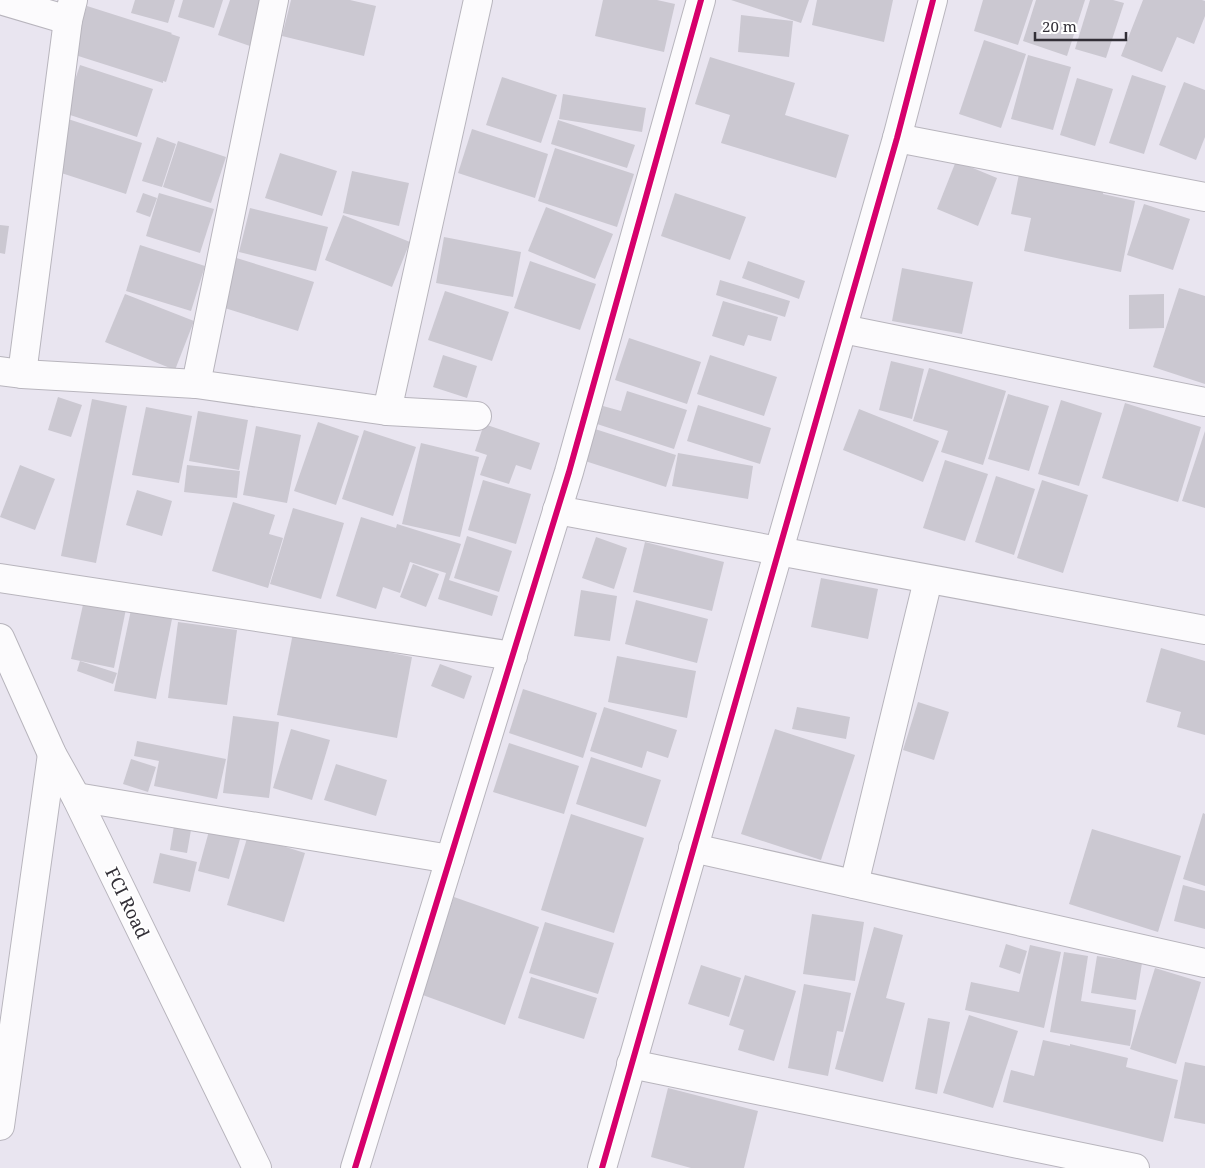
<svg xmlns="http://www.w3.org/2000/svg" width="1205" height="1168" font-family="'Noto Serif',serif">
  <style>
    .building { fill: #cbc8d1 }
    .lines { fill: none; stroke-linecap: round; stroke-linejoin: round }
    .minor-casing { stroke: #b8b5bd; stroke-width: 30 }
    .minor { stroke: #fcfbfd; stroke-width: 28 }
    .cycleway-casing { stroke: #fff; stroke-width: 9 }
    .cycleway { stroke: #d6006c; stroke-width: 6 }
    .labels { text-anchor: middle; stroke-width: 4; stroke-linejoin: round; paint-order: stroke }
    .street-label { font-size: 18px; fill: #322f37; stroke: #fff }
  </style>
  <rect width="100%" height="100%" fill="#e9e5f0"/>
  <g class="building">
    <polygon points="135,0 175,0 168,23 131,13"/>
    <polygon points="183,0 223,0 214,28 178,17"/>
    <polygon points="230,0 266,0 250,46 218,35"/>
    <polygon points="291,0 350,0 376,6 364,56 282,36"/>
    <polygon points="603,0 657,0 675,4 664,52 595,36"/>
    <polygon points="731,0 809,0 801,23"/>
    <polygon points="817,0 893,0 884,42 812,25"/>
    <polygon points="983,0 1033,0 1018,45 974,31"/>
    <polygon points="1036,0 1085,0 1067,56 1023,41"/>
    <polygon points="1090,0 1113,0 1124,3 1106,58 1075,49"/>
    <polygon points="1143,0 1202,0 1205,1 1205,16 1194,44 1177,37 1162,72 1121,56"/>
    <polygon points="87,6 172,33 171,34 180,37 166,82 163,81 163,83 72,54"/>
    <polygon points="741,15 793,21 789,57 738,52"/>
    <polygon points="984,40 1026,54 1001,128 959,114"/>
    <polygon points="1028,55 1071,67 1053,130 1011,119"/>
    <polygon points="710,57 795,83 785,115 849,135 836,178 721,143 730,115 695,104"/>
    <polygon points="80,65 153,89 137,137 64,113"/>
    <polygon points="1132,75 1166,86 1144,154 1109,143"/>
    <polygon points="502,77 557,95 541,143 486,125"/>
    <polygon points="1077,78 1113,89 1095,146 1060,135"/>
    <polygon points="1184,82 1205,90 1205,137 1196,160 1159,145"/>
    <polygon points="563,94 646,108 642,132 559,119"/>
    <polygon points="68,119 142,143 126,194 52,170"/>
    <polygon points="558,120 635,145 627,168 551,144"/>
    <polygon points="472,129 548,154 535,198 458,173"/>
    <polygon points="157,137 176,144 162,187 142,181"/>
    <polygon points="178,141 226,157 211,203 163,187"/>
    <polygon points="555,148 634,174 617,227 538,201"/>
    <polygon points="280,153 337,171 322,216 265,198"/>
    <polygon points="956,161 997,178 978,226 937,209"/>
    <polygon points="1020,169 1104,187 1103,194 1135,201 1121,272 1024,251 1031,218 1011,214"/>
    <polygon points="352,171 409,183 399,226 343,213"/>
    <polygon points="143,193 157,198 150,217 136,212"/>
    <polygon points="159,193 214,209 200,253 146,236"/>
    <polygon points="675,193 746,217 730,260 661,236"/>
    <polygon points="1144,204 1190,219 1173,270 1127,255"/>
    <polygon points="546,207 613,234 595,279 528,251"/>
    <polygon points="250,208 328,227 316,271 239,252"/>
    <polygon points="343,215 410,242 392,287 325,260"/>
    <polygon points="0,225 9,226 5,254 0,253"/>
    <polygon points="444,237 521,252 513,297 436,283"/>
    <polygon points="140,245 205,266 191,311 126,291"/>
    <polygon points="230,256 314,282 298,331 215,305"/>
    <polygon points="530,261 596,284 580,330 514,308"/>
    <polygon points="748,261 805,281 799,299 742,278"/>
    <polygon points="902,268 973,282 962,334 892,321"/>
    <polygon points="720,280 790,301 785,317 716,295"/>
    <polygon points="1179,288 1205,296 1205,384 1153,367"/>
    <polygon points="445,291 509,312 492,361 428,340"/>
    <polygon points="125,294 194,321 175,370 105,342"/>
    <polygon points="1164,294 1164,328 1129,329 1129,295"/>
    <polygon points="723,301 778,317 771,341 748,335 744,346 712,336"/>
    <polygon points="629,338 701,362 687,404 615,380"/>
    <polygon points="443,355 477,366 467,398 433,387"/>
    <polygon points="710,355 777,377 764,416 697,394"/>
    <polygon points="891,361 924,369 912,419 879,410"/>
    <polygon points="929,368 1006,391 983,465 941,452 948,431 913,421"/>
    <polygon points="627,391 687,410 674,449 597,424 603,406 621,411"/>
    <polygon points="1008,394 1049,406 1029,471 988,459"/>
    <polygon points="58,397 82,405 71,437 48,430"/>
    <polygon points="92,399 127,406 96,563 61,556"/>
    <polygon points="1061,400 1102,413 1079,486 1038,474"/>
    <polygon points="1125,403 1201,427 1178,502 1102,478"/>
    <polygon points="698,405 771,428 760,464 687,441"/>
    <polygon points="146,407 192,416 179,483 132,475"/>
    <polygon points="859,409 939,441 923,482 843,450"/>
    <polygon points="198,411 248,420 239,470 189,461"/>
    <polygon points="318,422 359,436 336,505 294,491"/>
    <polygon points="484,424 540,443 531,470 516,465 509,484 480,475 487,455 475,451"/>
    <polygon points="256,426 301,435 287,503 243,495"/>
    <polygon points="595,429 676,455 666,487 585,461"/>
    <polygon points="364,430 416,447 393,516 342,499"/>
    <polygon points="1205,431 1205,508 1182,501"/>
    <polygon points="421,443 479,457 460,537 402,524"/>
    <polygon points="678,453 753,466 748,499 672,486"/>
    <polygon points="945,460 988,474 965,541 923,528"/>
    <polygon points="20,465 55,479 35,530 0,517"/>
    <polygon points="187,465 240,471 237,498 184,492"/>
    <polygon points="996,476 1035,489 1014,555 975,542"/>
    <polygon points="483,480 531,494 516,544 468,530"/>
    <polygon points="1042,480 1088,495 1063,573 1017,558"/>
    <polygon points="137,490 172,501 162,536 126,525"/>
    <polygon points="233,502 275,515 269,534 283,538 268,588 212,571"/>
    <polygon points="293,508 344,523 321,599 270,584"/>
    <polygon points="361,517 396,528 397,524 461,544 449,580 498,596 492,616 438,599 446,573 410,562 400,593 383,587 376,609 336,596"/>
    <polygon points="467,536 512,551 499,592 454,578"/>
    <polygon points="596,537 627,548 614,589 582,578"/>
    <polygon points="645,542 724,562 712,611 633,592"/>
    <polygon points="413,564 439,574 426,607 400,597"/>
    <polygon points="821,578 878,589 868,639 811,627"/>
    <polygon points="581,590 617,596 610,641 574,636"/>
    <polygon points="84,600 126,609 114,668 71,659"/>
    <polygon points="636,600 708,619 697,663 625,644"/>
    <polygon points="132,605 173,614 156,699 114,691"/>
    <polygon points="178,622 237,630 227,705 168,698"/>
    <polygon points="293,633 412,657 397,738 277,715"/>
    <polygon points="1161,648 1205,661 1205,735 1177,727 1181,712 1146,702"/>
    <polygon points="617,656 696,671 687,718 608,702"/>
    <polygon points="80,661 117,673 113,684 77,671"/>
    <polygon points="440,664 472,676 464,699 431,686"/>
    <polygon points="523,689 597,713 583,758 509,733"/>
    <polygon points="918,702 949,712 934,760 903,750"/>
    <polygon points="604,707 677,730 668,758 647,751 642,768 590,751"/>
    <polygon points="797,707 850,717 846,739 792,729"/>
    <polygon points="233,716 279,722 269,798 223,793"/>
    <polygon points="291,729 330,740 312,800 273,788"/>
    <polygon points="775,729 855,755 821,860 741,834"/>
    <polygon points="137,741 226,759 217,799 154,786 159,761 134,756"/>
    <polygon points="509,743 579,766 564,814 493,792"/>
    <polygon points="591,757 661,780 646,827 576,804"/>
    <polygon points="131,759 156,767 148,792 123,784"/>
    <polygon points="336,764 387,780 376,816 324,800"/>
    <polygon points="1203,813 1205,814 1205,886 1183,879"/>
    <polygon points="571,814 644,838 614,933 541,910"/>
    <polygon points="174,826 191,830 187,853 170,850"/>
    <polygon points="1092,829 1181,856 1158,932 1069,904"/>
    <polygon points="209,831 240,839 229,879 198,871"/>
    <polygon points="248,835 305,853 284,922 227,905"/>
    <polygon points="160,853 197,862 190,892 153,883"/>
    <polygon points="1183,885 1205,891 1205,929 1174,921"/>
    <polygon points="454,897 539,927 505,1025 420,994"/>
    <polygon points="812,914 864,922 855,981 803,974"/>
    <polygon points="545,922 614,943 598,994 529,973"/>
    <polygon points="874,927 903,935 886,998 905,1003 883,1082 835,1069"/>
    <polygon points="1006,944 1027,951 1020,974 999,967"/>
    <polygon points="1030,945 1061,952 1044,1028 965,1010 971,982 1019,992"/>
    <polygon points="1064,952 1088,956 1081,1001 1136,1010 1130,1046 1050,1032"/>
    <polygon points="1097,956 1142,963 1136,1000 1091,993"/>
    <polygon points="701,965 741,978 729,1017 688,1004"/>
    <polygon points="1155,968 1201,982 1176,1064 1130,1049"/>
    <polygon points="745,975 796,991 774,1061 738,1050 744,1030 729,1025"/>
    <polygon points="531,977 597,998 584,1039 518,1018"/>
    <polygon points="804,984 851,993 843,1032 837,1031 828,1076 788,1068"/>
    <polygon points="969,1015 1018,1031 993,1108 943,1093"/>
    <polygon points="928,1018 950,1022 937,1094 915,1089"/>
    <polygon points="1043,1040 1070,1046 1070,1044 1128,1058 1126,1067 1178,1080 1163,1142 1003,1102 1011,1070 1034,1076"/>
    <polygon points="1185,1062 1205,1066 1205,1124 1174,1118"/>
    <polygon points="668,1088 758,1111 744,1168 691,1168 651,1157"/>
  </g>
  <g class="lines">
    <defs>
      <g id="minor">
        <polyline points="0,0 68,20"/>
        <polyline points="897,138 1205,197"/>
        <polyline points="843,329 1205,402"/>
        <polyline points="0,371 22,374 68,20 73,0"/>
        <polyline points="22,374 196,384 387,411 477,416"/>
        <polyline points="196,384 274,0"/>
        <polyline points="387,411 478,0"/>
        <polyline points="557,510 1205,630"/>
        <polyline points="0,578 513,656"/>
        <polyline points="0,638 52,754 76,797 257,1168"/>
        <polyline points="76,797 450,859"/>
        <polyline points="693,848 1205,963"/>
        <polyline points="854,884 928,580"/>
        <polyline points="631,1064 1135,1168"/>
        <polyline points="0,1126 52,754"/>
        <polyline points="355,1168 569,472 701,0"/>
        <polyline points="602,1168 897,138 933,0"/>
      </g>
    </defs>
    <use href="#minor" class="minor-casing"/>
    <use href="#minor" class="minor"/>
    <defs>
      <g id="cycleway">
        <polyline points="355,1168 569,472 701,0"/>
        <polyline points="602,1168 897,138 933,0"/>
      </g>
    </defs>
    <use href="#cycleway" class="cycleway-casing"/>
    <use href="#cycleway" class="cycleway"/>
  </g>
  <g class="labels">
    <g class="street-label">
      <text transform="translate(127 903) rotate(64)" y="6">FCI Road</text>
    </g>
  </g>
  <path d="M1035 32v8h91v-8" fill="none" stroke="#322f37" stroke-width="2.5"/>
  <text x="1042" y="32" font-size="15" fill="#322f37" stroke="#ffffff" stroke-width="4" paint-order="stroke">20 m</text>
</svg>
